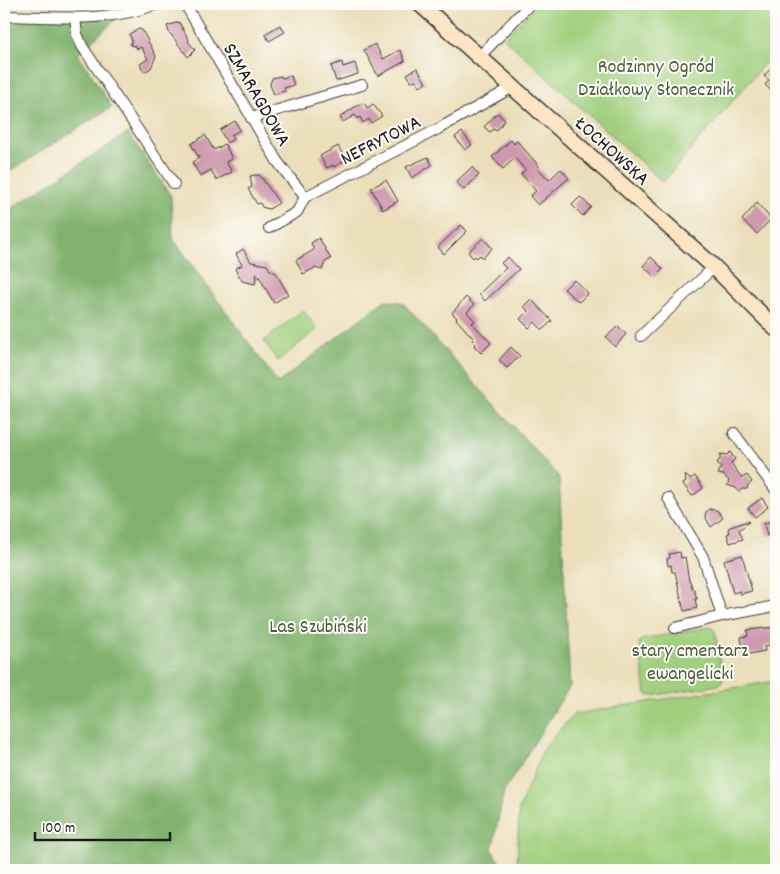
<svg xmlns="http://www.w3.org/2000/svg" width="780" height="874" font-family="Dekko,sans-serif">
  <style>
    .green { fill: #a0d07e; stroke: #5e764d }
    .forest { fill: #80b26d; stroke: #4e6744 }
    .building { fill: #ce98ae }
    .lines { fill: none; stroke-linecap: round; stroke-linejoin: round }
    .minor-casing { stroke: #3b3934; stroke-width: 12 }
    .secondary-casing { stroke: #3b3934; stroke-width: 18 }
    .minor { stroke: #fff; stroke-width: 10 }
    .secondary { stroke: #fce5c4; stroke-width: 15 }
    .labels { text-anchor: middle; stroke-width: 4; stroke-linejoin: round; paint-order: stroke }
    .park-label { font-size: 20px; fill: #4a5b3e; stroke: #fdfcf7 }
    .street-label { font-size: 20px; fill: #1c1c1c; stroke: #fdfcf7 }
  </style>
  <rect width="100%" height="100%" fill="#fdfcf7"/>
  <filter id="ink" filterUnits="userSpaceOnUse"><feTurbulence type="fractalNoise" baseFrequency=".02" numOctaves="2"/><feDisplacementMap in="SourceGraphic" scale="10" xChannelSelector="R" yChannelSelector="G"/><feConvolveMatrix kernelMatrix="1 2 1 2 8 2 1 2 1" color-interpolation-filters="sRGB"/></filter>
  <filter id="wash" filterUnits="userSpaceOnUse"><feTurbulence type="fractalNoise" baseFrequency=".0096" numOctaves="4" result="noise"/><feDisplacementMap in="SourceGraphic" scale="20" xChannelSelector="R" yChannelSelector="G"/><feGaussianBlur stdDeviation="1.12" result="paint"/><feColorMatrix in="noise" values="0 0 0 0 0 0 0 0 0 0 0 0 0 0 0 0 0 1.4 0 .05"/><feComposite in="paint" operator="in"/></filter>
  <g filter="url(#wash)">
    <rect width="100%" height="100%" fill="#ebdeba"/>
    <g class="green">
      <polygon points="538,4 776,4 776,59 772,55 663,182 504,38"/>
      <polygon points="303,310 317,329 278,361 264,341"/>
      <polygon points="709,627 712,628 715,631 723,681 719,685 650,696 646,694 639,642 644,639"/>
      <polygon points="776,681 776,870 517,870 519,809 544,748 574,714"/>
    </g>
    <g class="forest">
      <polygon points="4,17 117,18 78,54 112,107 4,175"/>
      <polygon points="128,133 171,196 173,239 278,383 385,300 403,303 559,477 570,686 504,791 492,850 504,870 4,870 4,213"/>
    </g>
    <g id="blocks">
      <g class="building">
        <polygon points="179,22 189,40 188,41 195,50 188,57 169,32 167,26"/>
        <polygon points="280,25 285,32 269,41 265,34"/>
        <polygon points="139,29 142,30 156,56 151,68 144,72 140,64 148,59 141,47 137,49 136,46 130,45 132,40 129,34"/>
        <polygon points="375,44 383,59 400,50 405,61 378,76 364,50"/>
        <polygon points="342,62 343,67 355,63 358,74 336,81 331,66"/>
        <polygon points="776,62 776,95 765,85 769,80 764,76"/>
        <polygon points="417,68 426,83 420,86 416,80 411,82 407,74"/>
        <polygon points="281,76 282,78 291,76 294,85 284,88 285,91 274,94 270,85 272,78"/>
        <polygon points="364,103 367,108 373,104 382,116 371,123 369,119 363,123 360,117 357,119 355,115 343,122 340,117 355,107"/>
        <polygon points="497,113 505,120 496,131 494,129 490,132 484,127"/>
        <polygon points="235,121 240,130 231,135 233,139 227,143 220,130"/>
        <polygon points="462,132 472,145 465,150 455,137"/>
        <polygon points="205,135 214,150 225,144 232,159 226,162 232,172 216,180 211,170 200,176 192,162 199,158 191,144"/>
        <polygon points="511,140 514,144 517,141 539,166 537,167 549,180 561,169 569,178 538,205 530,196 536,191 521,174 525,170 515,158 503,169 492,157"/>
        <polygon points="338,146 346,160 334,167 333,165 327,168 320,156"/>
        <polygon points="428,157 432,165 412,178 406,167"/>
        <polygon points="472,167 479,175 464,190 456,182"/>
        <polygon points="255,175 259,175 261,178 262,178 279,203 269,209 262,207 260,203 257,204 248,189 252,187 250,176"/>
        <polygon points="386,180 398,201 383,210 371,188"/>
        <polygon points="580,197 591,207 583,216 572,205"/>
        <polygon points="757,203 771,219 757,234 742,220"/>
        <polygon points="461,225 467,231 444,254 438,247"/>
        <polygon points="319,238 331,259 325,262 322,270 315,268 303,274 296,260 314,250 311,243"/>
        <polygon points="483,238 492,248 483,258 480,255 477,258 475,256 473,258 468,252"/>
        <polygon points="243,249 251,262 267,265 270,270 276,273 288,294 274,303 257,273 255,284 242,281 235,269 242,265 236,254"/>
        <polygon points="508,257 519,269 485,301 479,294 506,268 501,263"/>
        <polygon points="651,257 663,269 655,277 643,266"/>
        <polygon points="574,280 588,293 579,302 564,289"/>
        <polygon points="466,297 474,305 467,312 475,321 472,323 491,343 481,353 474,346 476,344 472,340 474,339 456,319 457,318 452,313"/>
        <polygon points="531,299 552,321 542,330 535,322 529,328 520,319 528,311 524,306"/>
        <polygon points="618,326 626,334 615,347 606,337"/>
        <polygon points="511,347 520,356 507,368 499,360"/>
        <polygon points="730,452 735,459 731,463 742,478 747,475 752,482 748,485 747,489 742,489 739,492 736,488 727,485 729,481 724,475 718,474 721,468 717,462 720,460 720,454 727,455"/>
        <polygon points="685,475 690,479 695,476 703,488 692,496 683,484 686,482"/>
        <polygon points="762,498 768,507 755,517 748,508"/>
        <polygon points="709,509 718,511 723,518 711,527 705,516 706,512"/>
        <polygon points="776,520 776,534 767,536 764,523"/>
        <polygon points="748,521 749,522 739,530 743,539 730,543 727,534 730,533 728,528"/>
        <polygon points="680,552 681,558 685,557 689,581 690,581 693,590 694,589 697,599 695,599 697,608 684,611 675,572 672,572 671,565 668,566 667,559 670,558 669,554"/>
        <polygon points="742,555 752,591 740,594 740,591 733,593 724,560"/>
        <polygon points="776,627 776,644 764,646 765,651 744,655 741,637 748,636 747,630"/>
      </g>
    </g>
  </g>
  <g filter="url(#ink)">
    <use href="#blocks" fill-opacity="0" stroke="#3b3934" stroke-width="1"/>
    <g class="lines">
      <defs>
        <g id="minor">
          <polyline points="185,4 277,161 305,197"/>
          <path d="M4 16C55 17 109 23 157 4"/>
          <polyline points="75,18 77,34 82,46 174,184"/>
          <polyline points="479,57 530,4"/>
          <polyline points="251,118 362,85"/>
          <polyline points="269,228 297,212 305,197 438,129 513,87"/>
          <polyline points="641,336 714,267"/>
          <polyline points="734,433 776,490"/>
          <polyline points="668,498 703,557 722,616"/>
          <polyline points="675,628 722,616 776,606"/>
        </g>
        <polyline id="secondary" points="420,4 714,267 776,329"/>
      </defs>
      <use href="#minor" class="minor-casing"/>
      <use href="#secondary" class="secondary-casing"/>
      <use href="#minor" class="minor"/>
      <use href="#secondary" class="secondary"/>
    </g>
  </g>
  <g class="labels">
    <g class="park-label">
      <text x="656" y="72">Rodzinny Ogród<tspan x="656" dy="23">Działkowy Słonecznik</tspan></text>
      <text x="318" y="632">Las Szubiński</text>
      <text x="690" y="656">stary cmentarz<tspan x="690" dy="23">ewangelicki</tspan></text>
    </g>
    <g class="street-label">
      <text transform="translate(258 94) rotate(60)" y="7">SZMARAGDOWA</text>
      <text transform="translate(380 139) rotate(-27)" y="7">NEFRYTOWA</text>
      <text transform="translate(613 150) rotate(42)" y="7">ŁOCHOWSKA</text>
    </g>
  </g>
  <rect width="780" height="874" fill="none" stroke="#fdfcf7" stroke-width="20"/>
  <path d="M35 832v8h135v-8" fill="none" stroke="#1c1c1c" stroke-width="2.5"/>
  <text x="42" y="832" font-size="15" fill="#1c1c1c" stroke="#fdfcf7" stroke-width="4" paint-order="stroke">100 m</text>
</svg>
